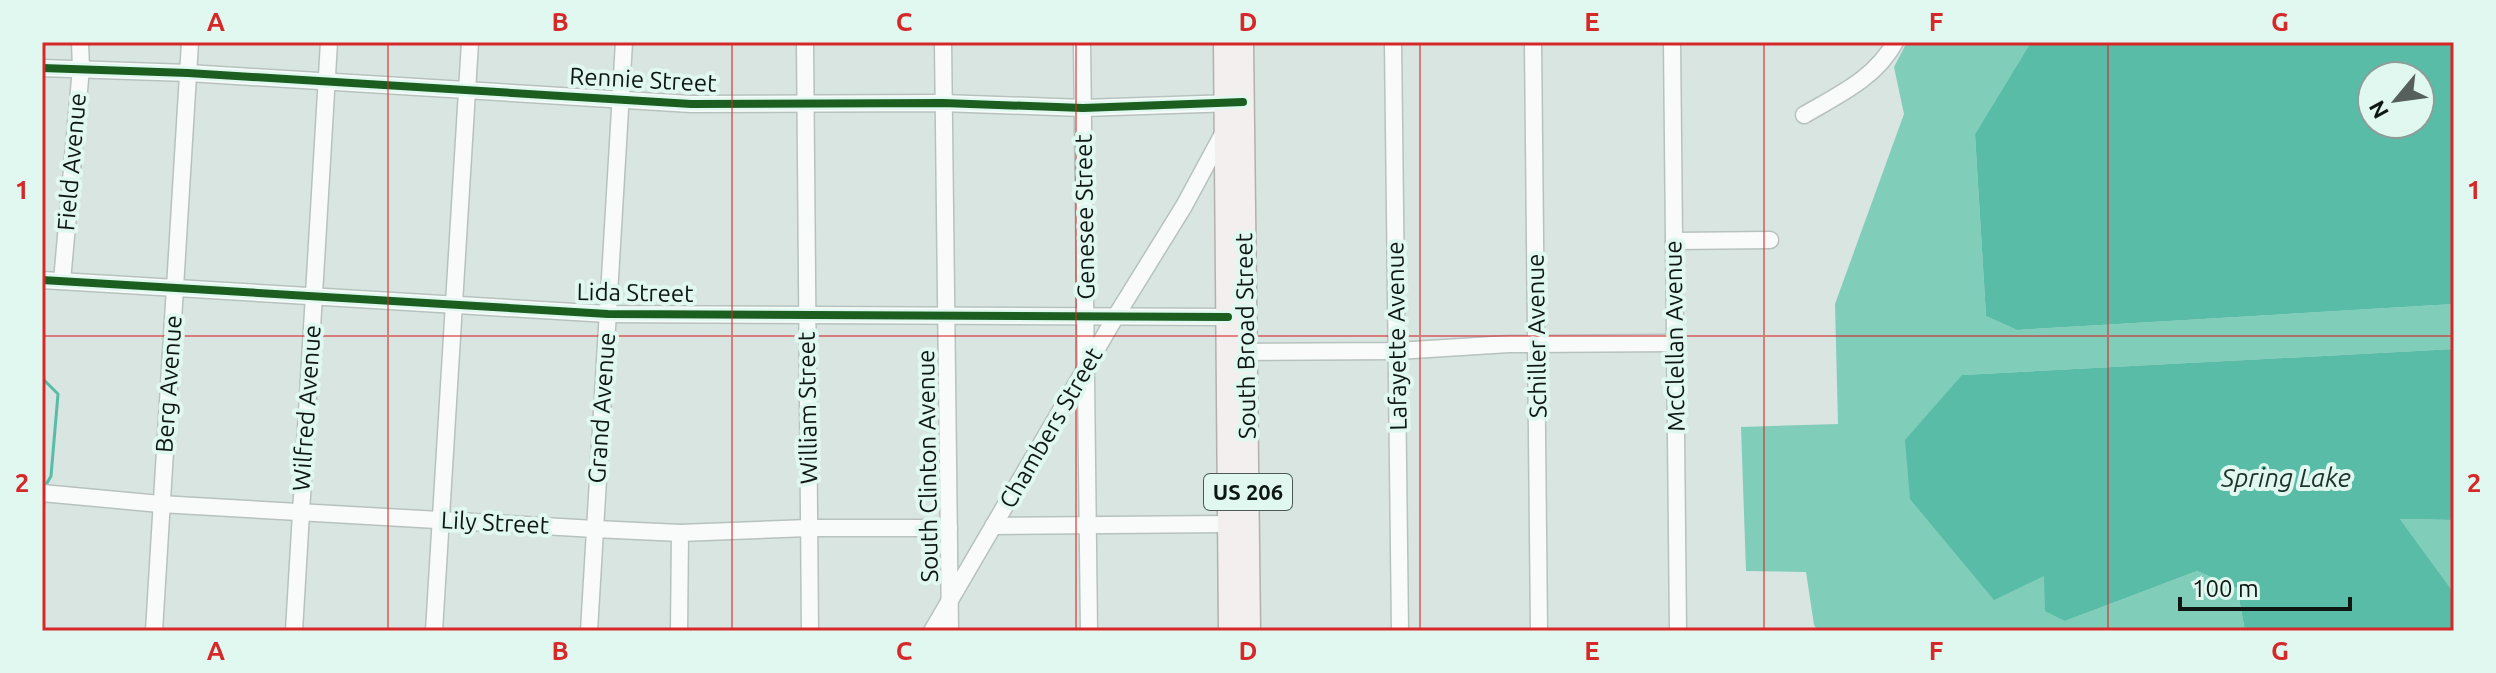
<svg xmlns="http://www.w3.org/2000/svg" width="2496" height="673" font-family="Ubuntu,sans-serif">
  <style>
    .forest { fill: #80cdba }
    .water { fill: #59bca7; fill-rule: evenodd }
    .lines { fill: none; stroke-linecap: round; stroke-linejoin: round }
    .stream { stroke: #59bca7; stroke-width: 3 }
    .minor-casing { stroke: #b7c2be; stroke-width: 19 }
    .major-casing { stroke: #b2b1ad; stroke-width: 25 }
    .minor { stroke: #f9fbfa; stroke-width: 16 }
    .major { stroke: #f2efee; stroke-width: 22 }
    .cycleway-casing { stroke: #e0f8f0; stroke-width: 13 }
    .cycleway { stroke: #1b5e20; stroke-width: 8 }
    .grid { fill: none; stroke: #d62828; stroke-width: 2; stroke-opacity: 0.55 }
    .labels { text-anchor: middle; stroke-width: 8; stroke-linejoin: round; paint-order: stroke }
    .shield { fill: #e0f8f0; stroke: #4d5a56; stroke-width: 2 }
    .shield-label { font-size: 22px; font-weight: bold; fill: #0e1714 }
    .street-label { font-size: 24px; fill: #0e1714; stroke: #e0f8f0 }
    .water-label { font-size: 26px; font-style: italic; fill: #1d322c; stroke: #e0f8f0 }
    .neatline { fill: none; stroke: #d62828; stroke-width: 3 }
    .grid-label { font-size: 26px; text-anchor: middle; font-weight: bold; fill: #d62828 }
  </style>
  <rect width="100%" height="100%" fill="#d8e5e1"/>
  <g class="forest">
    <polygon points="1907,42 2031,42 1975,134 1986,316 2017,330 2454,304 2454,349 1962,375 2065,621 2197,571 2237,588 2245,631 1818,631 1814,625 1806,572 1746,571 1741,427 1838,424 1835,304 1904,114 1894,67"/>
    <polygon points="2400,519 2454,520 2454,593"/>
  </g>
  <g class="water">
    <path d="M2031 42H2454V304L2017 330 1986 316 1975 134ZM2372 76H2420V124H2372Z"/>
    <polygon points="2454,349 2454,520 2400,519 2454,593 2454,631 2245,631 2237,588 2197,571 2065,621 2045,611 2044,576 1994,600 1910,499 1905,440 1962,375"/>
  </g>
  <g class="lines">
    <g class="stream">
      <polyline points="42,378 58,394 51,476 47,483"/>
      <polyline points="42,515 44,503"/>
    </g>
    <defs>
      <g id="minor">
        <polyline points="805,42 810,631"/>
        <polyline points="943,42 950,631"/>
        <polyline points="1082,42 1089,631"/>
        <polyline points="1393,42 1400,631"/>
        <polyline points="1533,42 1539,631"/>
        <polyline points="1672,42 1678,631"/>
        <polyline points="42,68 188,73 691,104 943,103 1083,108 1233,103"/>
        <path d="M1804 115C1838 95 1876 78 1895 42"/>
        <polyline points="1674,241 1770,240"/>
        <polyline points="42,280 608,314 1228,317"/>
        <polyline points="62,281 81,68 80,42"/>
        <polyline points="1237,352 1397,351 1509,344 1675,343"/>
        <polyline points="42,493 160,504 595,529 680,533 809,528 949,528"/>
        <polyline points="993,526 1228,524"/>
        <polyline points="154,631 190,42"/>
        <polyline points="294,631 329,42"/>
        <polyline points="434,631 470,42"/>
        <polyline points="589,631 624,42"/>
        <polyline points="679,631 680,533"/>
        <polyline points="932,631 1116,316 1184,206 1225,130"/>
      </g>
      <g id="major">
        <polyline points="1225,42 1230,631"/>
        <polyline points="1242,42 1249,631"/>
      </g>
    </defs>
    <use href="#minor" class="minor-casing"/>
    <use href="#major" class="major-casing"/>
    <use href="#minor" class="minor"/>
    <use href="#major" class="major"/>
    <defs>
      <g id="cycleway">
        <polyline points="42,68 188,73 691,104 943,103 1083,108 1243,102"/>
        <polyline points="42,280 608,314 1228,317"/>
      </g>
    </defs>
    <use href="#cycleway" class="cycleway-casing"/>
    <use href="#cycleway" class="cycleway"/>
  </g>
  <path class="grid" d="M388 42V631M732 42V631M1076 42V631M1420 42V631M1764 42V631M2108 42V631M42 336H2454"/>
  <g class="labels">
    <rect class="shield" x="1204" y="474" width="88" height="36" rx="6"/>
    <g class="shield-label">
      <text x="1248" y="500">US 206</text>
    </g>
    <g class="street-label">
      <text transform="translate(643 80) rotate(3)" y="8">Rennie Street</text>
      <text transform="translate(72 162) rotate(-85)" y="8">Field Avenue</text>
      <text transform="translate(1085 217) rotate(-91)" y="8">Genesee Street</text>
      <text transform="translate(635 293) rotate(1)" y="8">Lida Street</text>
      <text transform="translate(1246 336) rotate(-91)" y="8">South Broad Street</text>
      <text transform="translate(1397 336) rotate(-91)" y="8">Lafayette Avenue</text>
      <text transform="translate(1537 336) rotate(-91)" y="8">Schiller Avenue</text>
      <text transform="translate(1675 336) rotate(-91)" y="8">McClellan Avenue</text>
      <text transform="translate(169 384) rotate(-86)" y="8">Berg Avenue</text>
      <text transform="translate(307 408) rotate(-86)" y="8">Wilfred Avenue</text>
      <text transform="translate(602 408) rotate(-86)" y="8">Grand Avenue</text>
      <text transform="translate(808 408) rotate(-91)" y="8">William Street</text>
      <text transform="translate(1051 428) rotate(-60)" y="8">Chambers Street</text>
      <text transform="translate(928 466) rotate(-91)" y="8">South Clinton Avenue</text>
      <text transform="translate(495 523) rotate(3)" y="8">Lily Street</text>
    </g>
    <g class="water-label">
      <text x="2286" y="487">Spring Lake</text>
    </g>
  </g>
  <rect width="2496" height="673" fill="none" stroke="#e0f8f0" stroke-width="88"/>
  <g transform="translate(2396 100) rotate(241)"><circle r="38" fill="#e0f8f0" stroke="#8c9e98" stroke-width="2"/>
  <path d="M0-6L14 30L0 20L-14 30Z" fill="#555f5c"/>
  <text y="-12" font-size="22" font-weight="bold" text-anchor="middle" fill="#0e1714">N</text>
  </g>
  <path d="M2180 597v12h170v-12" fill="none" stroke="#0e1714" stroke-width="4"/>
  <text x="2192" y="597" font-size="24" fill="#0e1714" stroke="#e0f8f0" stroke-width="6" paint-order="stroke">100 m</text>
  <rect x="44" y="44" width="2408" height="585" class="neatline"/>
  <g class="grid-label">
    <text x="216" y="31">A</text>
    <text x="560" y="31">B</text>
    <text x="904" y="31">C</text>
    <text x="1248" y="31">D</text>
    <text x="1592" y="31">E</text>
    <text x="1936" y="31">F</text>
    <text x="2280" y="31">G</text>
    <text x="22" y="199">1</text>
    <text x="2474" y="199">1</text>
    <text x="22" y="492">2</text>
    <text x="2474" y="492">2</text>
    <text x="216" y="660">A</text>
    <text x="560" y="660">B</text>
    <text x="904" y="660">C</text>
    <text x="1248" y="660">D</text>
    <text x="1592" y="660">E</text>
    <text x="1936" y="660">F</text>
    <text x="2280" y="660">G</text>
  </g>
</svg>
